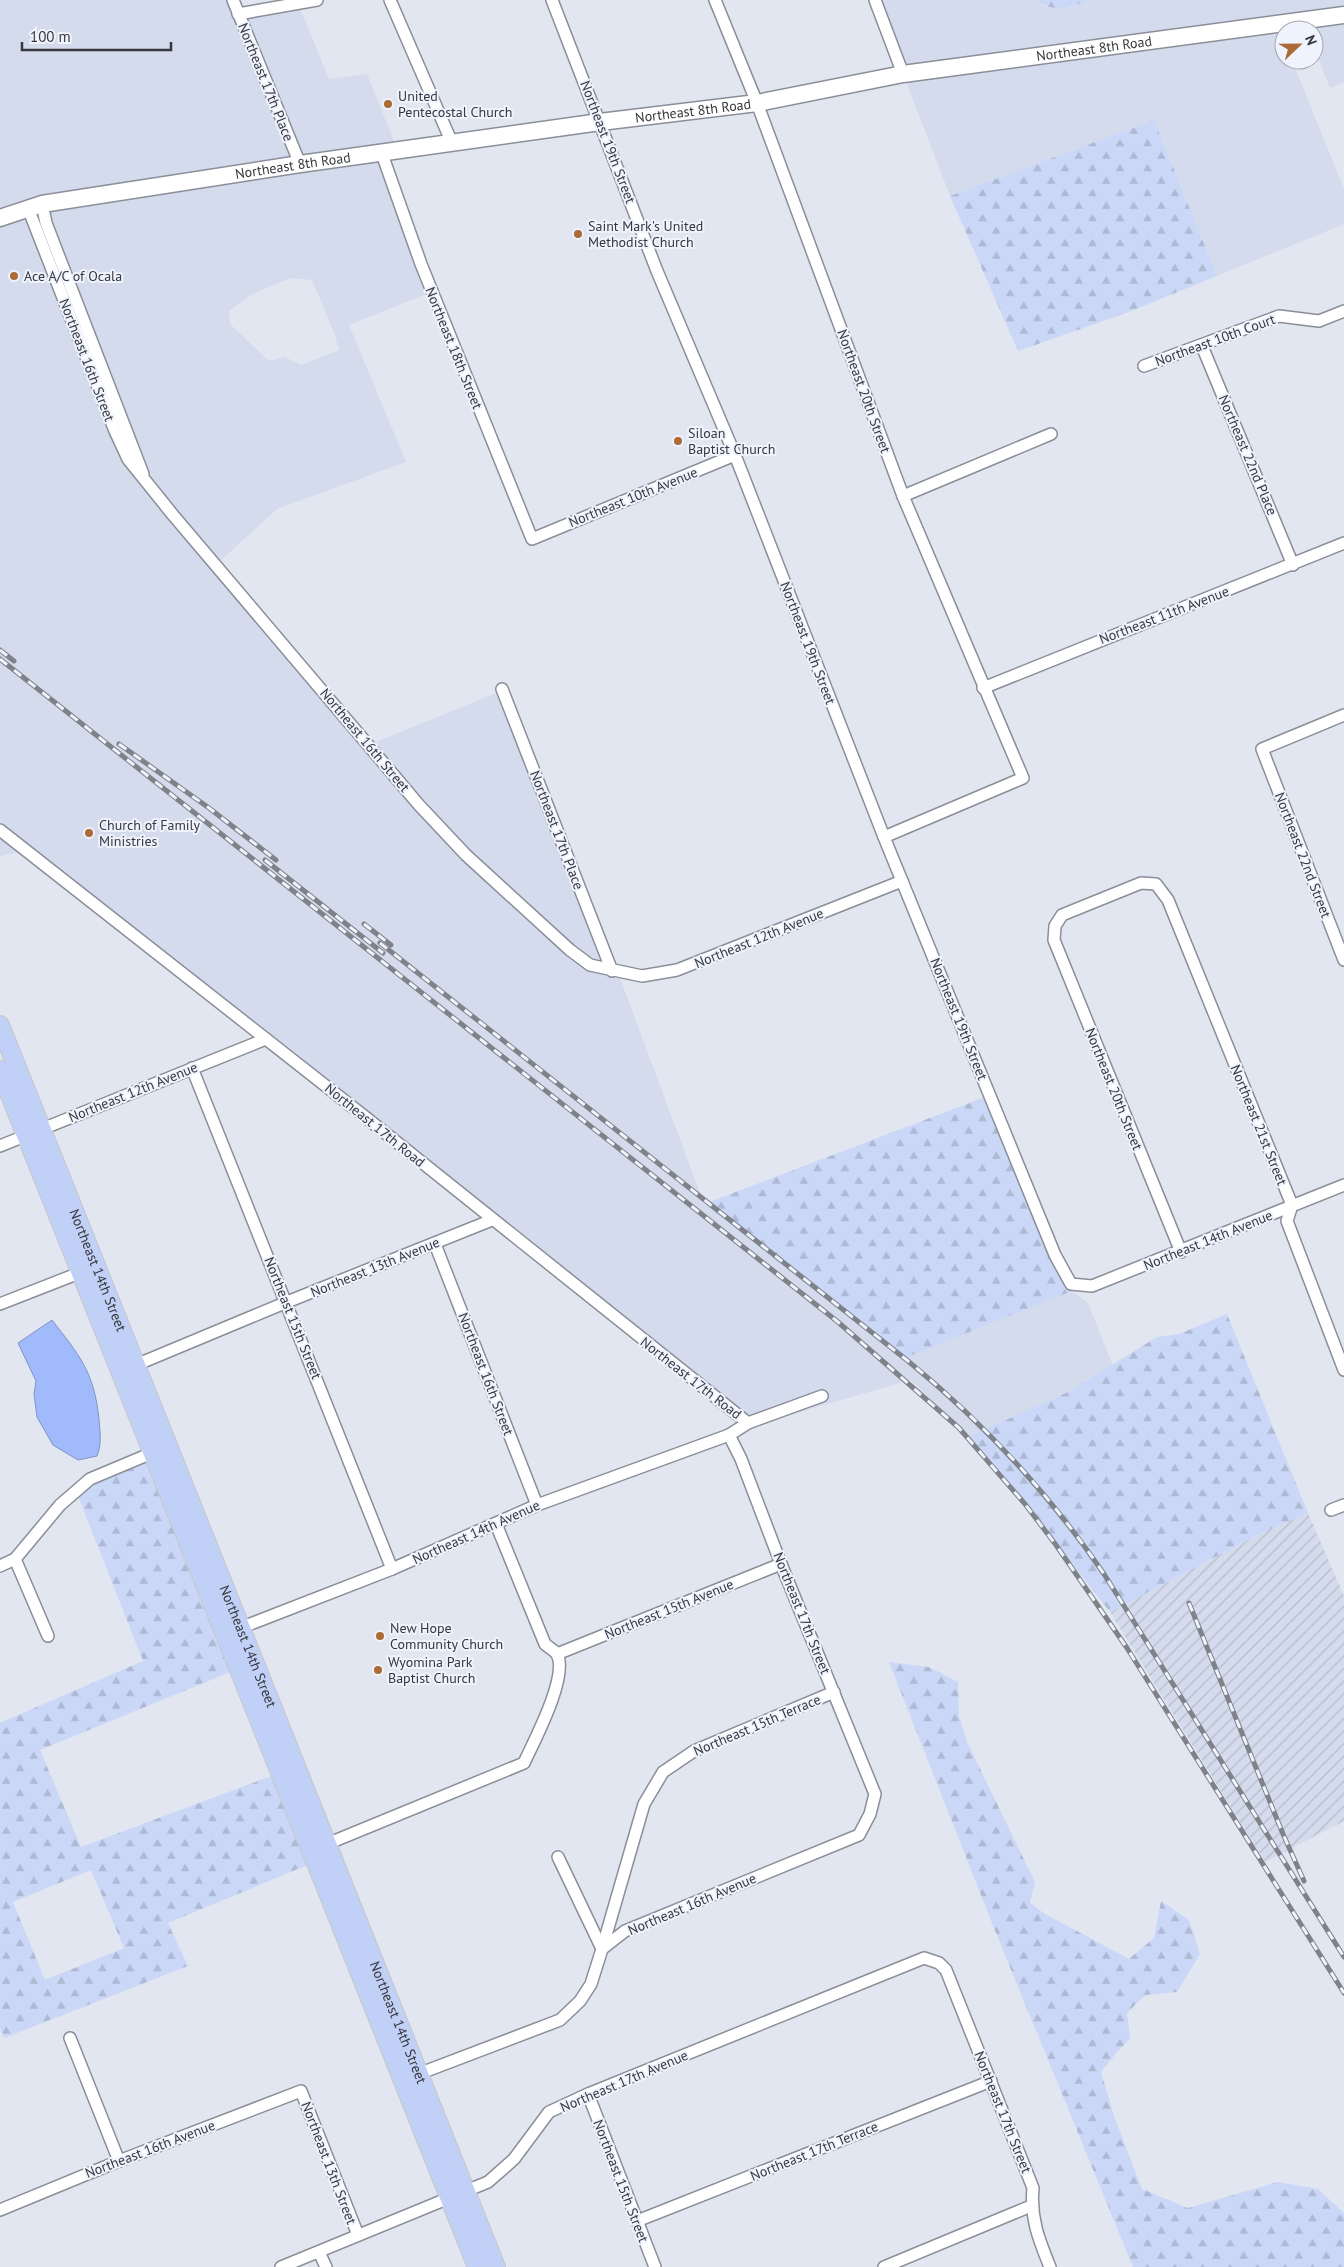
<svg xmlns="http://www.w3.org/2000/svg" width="1344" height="2267" viewBox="0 0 1344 2267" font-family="'PT Sans',sans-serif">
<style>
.built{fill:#d3dbec;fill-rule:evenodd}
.industrial{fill:url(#industrial-furrows)}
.forest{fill:url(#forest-firs);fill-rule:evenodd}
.water{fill:#a0bafc;stroke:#8093c2}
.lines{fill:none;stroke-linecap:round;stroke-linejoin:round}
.minor-casing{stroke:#8a8e98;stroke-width:14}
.secondary-casing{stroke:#8a8e98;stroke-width:19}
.primary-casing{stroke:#c7c7c8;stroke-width:20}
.minor{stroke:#fff;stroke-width:11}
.secondary{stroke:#fff;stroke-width:16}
.primary{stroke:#c1d0f6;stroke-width:18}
.rail-casing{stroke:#7f8289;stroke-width:5}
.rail{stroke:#eff3fe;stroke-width:3;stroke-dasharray:9;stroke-linecap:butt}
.poi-dot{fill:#ac6b36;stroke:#eff3fe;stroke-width:2}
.labels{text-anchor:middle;stroke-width:4;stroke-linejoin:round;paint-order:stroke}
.street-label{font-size:14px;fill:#36383c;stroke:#eff3fe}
.poi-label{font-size:14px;fill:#36383c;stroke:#eff3fe;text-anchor:start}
</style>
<defs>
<pattern id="industrial-furrows" width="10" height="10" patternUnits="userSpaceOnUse" patternTransform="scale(1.25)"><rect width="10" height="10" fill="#d3dbec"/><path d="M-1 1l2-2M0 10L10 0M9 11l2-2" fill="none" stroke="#b6bdcb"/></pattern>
<pattern id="forest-firs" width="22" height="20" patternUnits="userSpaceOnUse" patternTransform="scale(1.25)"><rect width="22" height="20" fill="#cad7f6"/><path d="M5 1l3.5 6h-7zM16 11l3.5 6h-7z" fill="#aeb9d4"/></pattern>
</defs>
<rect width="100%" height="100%" fill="#e2e6f1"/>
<g class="built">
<path d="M0,0H226L292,160L0,212Z"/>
<path d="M881,0H1035L1045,7H1071L1089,0H1344V10L907,68Z"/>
<path d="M300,8L329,79L367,74L396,146L303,159L246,18Z"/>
<path d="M1344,20V82L1330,88L1314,48V30H1284V34L1282,35L1284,40V60H1292L1344,189V224L1217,276L1154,120L950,196L905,79Z"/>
<path d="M377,160L426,294L349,325L406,462L277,509L220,561L178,512L150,474L52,221L49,208ZM291,278L312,280L335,335L339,350L301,365L285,357L269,361L230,324L229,311L252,294Z"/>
<path d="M25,215L109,433L123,462L133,475L354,738L462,859L566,954L588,970L608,976L609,978H620L704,1204L902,1358L1072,1291L1088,1303L1113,1366L1070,1391L968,1437L911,1380L775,1419L829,1399L826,1389L748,1417L271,1036L270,1032L268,1033L0,822V223Z"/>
<path d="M496,693L602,963L594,960L574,946L471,852L374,743Z"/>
<path d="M0,837L19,852L0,856Z"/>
</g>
<path class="industrial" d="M1308,1513L1344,1596V1821L1265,1862L1110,1612L1259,1534Z"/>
<g class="forest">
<path d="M1035,0H1089C1069,8 1053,13 1035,0Z"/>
<path d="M1154,120L1217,276L1126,313L1018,351L950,196Z"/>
<path d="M985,1097L1050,1258L1065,1285L1064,1288L1068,1291L1072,1289V1291L902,1359L704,1204Z"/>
<path d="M1227,1314L1308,1513L1259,1534L1110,1612L992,1461L968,1437L1070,1391L1157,1337L1179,1334Z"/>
<path d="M149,1460L233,1671L40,1750L81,1847L274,1775L310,1864L168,1923L188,1966L4,2038L0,2027V1723L143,1661L78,1496L100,1481ZM91,1870L124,1948L45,1980L13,1902Z"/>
<path d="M889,1662L929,1667L958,1682L959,1716L967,1742L1035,1882L1030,1903L1045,1914L1129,1959L1154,1938L1161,1901L1189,1920L1200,1954L1177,1992L1145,1995L1127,2013L1130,2039L1117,2052L1101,2072L1114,2116L1142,2189L1188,2208L1278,2182L1318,2189L1344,2213V2267H1133L994,1928Z"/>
</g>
<path class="water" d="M52,1320C80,1356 94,1372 99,1419C100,1433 102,1443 97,1456L78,1460L53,1445L37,1417L34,1394L36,1381L18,1343Z"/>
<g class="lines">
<g class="minor-casing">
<g id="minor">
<path d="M233,0L300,164"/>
<path d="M390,0L452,143"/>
<path d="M552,0L657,271L735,455L884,837L1055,1255L1071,1284L1092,1286L1344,1185"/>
<path d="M715,0L757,103L903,496L1023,778L884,837"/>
<path d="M875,0L903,74"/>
<path d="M238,14L317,0"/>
<path d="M382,154L421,264L532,539L735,455"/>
<path d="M42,204L46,223L143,474"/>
<path d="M28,208L115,431L128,459L173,515L419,805L466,855L570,950L590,965L642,976L677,970L902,881"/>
<path d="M1202,346L1293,565"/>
<path d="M1144,366L1279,316L1319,321L1344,311"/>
<path d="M903,496L1051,434"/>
<path d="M983,688L1344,543"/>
<path d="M502,689L612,971"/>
<path d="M1344,715L1262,749L1344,960"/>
<path d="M0,830L364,1116L748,1423"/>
<path d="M192,1068L392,1569"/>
<path d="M0,1146L266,1039"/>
<path d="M435,1244L537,1505"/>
<path d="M1181,1252L1054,940L1055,926L1062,915L1141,883L1156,884L1168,900L1292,1205L1287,1221L1344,1370"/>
<path d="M0,1304L87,1270"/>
<path d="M131,1367L287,1302L492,1220"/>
<path d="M1331,1510L1344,1505"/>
<path d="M15,1559L48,1636"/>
<path d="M0,1566L15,1559L60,1505L90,1479L159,1450"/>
<path d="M235,1630L392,1569L537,1505L729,1435"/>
<path d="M557,1654L781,1564"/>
<path d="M322,1846L524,1763C534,1741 569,1676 557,1654C554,1650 548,1647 545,1644L496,1524"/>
<path d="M558,1857L602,1949"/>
<path d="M602,1949L644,1804L663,1772L694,1751L834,1692"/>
<path d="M70,2038L119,2161"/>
<path d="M413,2076L560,2020L580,2001L591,1984L602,1949L625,1931L859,1835L870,1814L875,1794L781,1564L741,1459L729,1435L748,1423L822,1396"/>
<path d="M588,2094L655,2267"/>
<path d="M0,2210L119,2161L301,2091L358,2235"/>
<path d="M637,2221L991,2081"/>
<path d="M319,2252L326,2267"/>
<path d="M281,2267L488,2182L514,2159L549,2112L588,2094L924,1958L939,1963L946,1970L1033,2188C1030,2218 1039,2240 1050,2267"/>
<path d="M884,2267L1031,2206"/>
</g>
</g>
<g class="secondary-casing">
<g id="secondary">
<path id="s1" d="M0,218L42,204L300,164L600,122L757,103L903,74L1344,15"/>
</g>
</g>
<g class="primary-casing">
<g id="primary">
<path id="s2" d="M0,1025L496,2267"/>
<path d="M0,1070L477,2267"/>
</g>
</g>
<use href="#minor" class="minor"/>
<use href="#secondary" class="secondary"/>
<use href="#primary" class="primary"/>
<g class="rail-casing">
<g id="rail">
<path d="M0,650L14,661"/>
<path d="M0,659L838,1322L959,1428L1025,1504L1056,1545L1127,1648L1344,1993"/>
<path d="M119,744L209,808L276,860"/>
<path d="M265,860L383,953"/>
<path d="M364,924L391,945"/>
<path d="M380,943L908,1361C985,1424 1048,1492 1104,1574L1344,1957"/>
<path d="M1189,1603L1283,1834L1304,1881"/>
</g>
</g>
<use href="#rail" class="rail"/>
</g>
<g class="poi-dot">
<circle cx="388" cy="104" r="5"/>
<circle cx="578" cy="234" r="5"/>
<circle cx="14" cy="276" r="5"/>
<circle cx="678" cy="441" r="5"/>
<circle cx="89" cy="833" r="5"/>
<circle cx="380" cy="1636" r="5"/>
<circle cx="378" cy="1670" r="5"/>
</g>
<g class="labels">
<g class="street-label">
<text dy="5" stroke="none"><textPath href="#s1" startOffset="1108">Northeast 8th Road</textPath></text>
<text transform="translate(266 82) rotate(68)" y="5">Northeast 17th Place</text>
<text dy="5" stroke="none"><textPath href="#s1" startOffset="702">Northeast 8th Road</textPath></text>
<text transform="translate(608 142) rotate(69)" y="5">Northeast 19th Street</text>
<text dy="5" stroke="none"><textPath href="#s1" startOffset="298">Northeast 8th Road</textPath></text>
<text transform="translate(1215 340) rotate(-20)" y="5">Northeast 10th Court</text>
<text transform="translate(454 348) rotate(68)" y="5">Northeast 18th Street</text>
<text transform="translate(87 360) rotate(69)" y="5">Northeast 16th Street</text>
<text transform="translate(864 391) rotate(70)" y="5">Northeast 20th Street</text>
<text transform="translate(1248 455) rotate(67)" y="5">Northeast 22nd Place</text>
<text transform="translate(633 497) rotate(-22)" y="5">Northeast 10th Avenue</text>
<text transform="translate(1164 615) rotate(-21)" y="5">Northeast 11th Avenue</text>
<text transform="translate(808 643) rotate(69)" y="5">Northeast 19th Street</text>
<text transform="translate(365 740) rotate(50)" y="5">Northeast 16th Street</text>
<text transform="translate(557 830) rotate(69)" y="5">Northeast 17th Place</text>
<text transform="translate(1303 855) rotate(69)" y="5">Northeast 22nd Street</text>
<text transform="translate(759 938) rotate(-22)" y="5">Northeast 12th Avenue</text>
<text transform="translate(959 1019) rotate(68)" y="5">Northeast 19th Street</text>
<text transform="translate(1114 1089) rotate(68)" y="5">Northeast 20th Street</text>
<text transform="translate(133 1092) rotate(-22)" y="5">Northeast 12th Avenue</text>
<text transform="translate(375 1125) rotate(39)" y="5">Northeast 17th Road</text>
<text transform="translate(1259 1125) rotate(68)" y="5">Northeast 21st Street</text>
<text transform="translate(1208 1240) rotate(-22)" y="5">Northeast 14th Avenue</text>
<text transform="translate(375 1267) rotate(-22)" y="5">Northeast 13th Avenue</text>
<text dy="5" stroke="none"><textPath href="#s2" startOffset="264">Northeast 14th Street</textPath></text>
<text transform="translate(293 1318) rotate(68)" y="5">Northeast 15th Street</text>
<text transform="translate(486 1374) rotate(69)" y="5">Northeast 16th Street</text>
<text transform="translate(691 1378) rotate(38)" y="5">Northeast 17th Road</text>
<text transform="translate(476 1532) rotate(-24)" y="5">Northeast 14th Avenue</text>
<text transform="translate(669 1609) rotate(-22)" y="5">Northeast 15th Avenue</text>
<text transform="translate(802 1613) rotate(68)" y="5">Northeast 17th Street</text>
<text dy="5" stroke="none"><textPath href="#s2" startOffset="669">Northeast 14th Street</textPath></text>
<text transform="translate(757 1725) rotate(-23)" y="5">Northeast 15th Terrace</text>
<text transform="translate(692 1904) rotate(-23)" y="5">Northeast 16th Avenue</text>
<text dy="5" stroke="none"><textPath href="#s2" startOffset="1074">Northeast 14th Street</textPath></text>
<text transform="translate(624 2081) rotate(-23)" y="5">Northeast 17th Avenue</text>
<text transform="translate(1003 2112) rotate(68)" y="5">Northeast 17th Street</text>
<text transform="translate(150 2149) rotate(-21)" y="5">Northeast 16th Avenue</text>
<text transform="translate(814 2151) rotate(-22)" y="5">Northeast 17th Terrace</text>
<text transform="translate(329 2163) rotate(69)" y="5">Northeast 13th Street</text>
<text transform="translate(621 2181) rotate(69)" y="5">Northeast 15th Street</text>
</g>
<g class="poi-label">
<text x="398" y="101">United<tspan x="398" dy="16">Pentecostal Church</tspan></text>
<text x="588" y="231">Saint Mark's United<tspan x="588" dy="16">Methodist Church</tspan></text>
<text x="24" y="281">Ace A/C of Ocala</text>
<text x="688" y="438">Siloan<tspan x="688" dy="16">Baptist Church</tspan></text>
<text x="99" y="830">Church of Family<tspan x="99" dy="16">Ministries</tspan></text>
<text x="390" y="1633">New Hope<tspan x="390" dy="16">Community Church</tspan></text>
<text x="388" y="1667">Wyomina Park<tspan x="388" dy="16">Baptist Church</tspan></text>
</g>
</g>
<g transform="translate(1299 45) rotate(68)"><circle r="24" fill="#eff3fe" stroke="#a5a8b0"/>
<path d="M0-4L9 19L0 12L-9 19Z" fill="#ac6b36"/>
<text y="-8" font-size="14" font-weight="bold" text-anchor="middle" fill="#36383c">N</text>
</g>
<path d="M22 42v8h149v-8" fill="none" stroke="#36383c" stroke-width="2.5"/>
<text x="30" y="42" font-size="15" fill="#36383c" stroke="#eff3fe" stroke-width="4" paint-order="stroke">100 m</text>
</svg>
